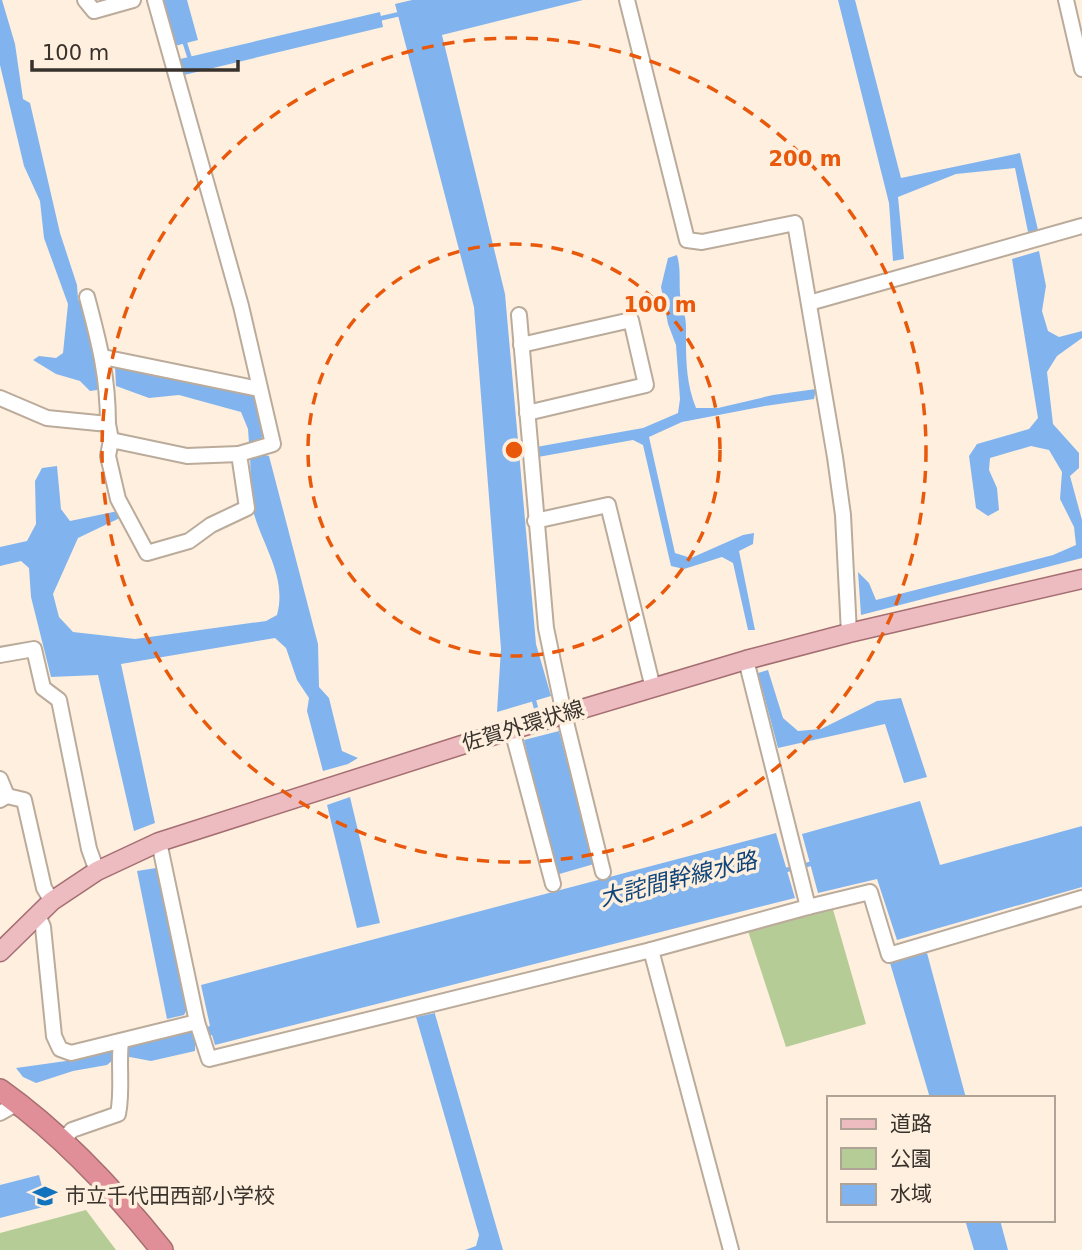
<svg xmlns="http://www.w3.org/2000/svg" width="1082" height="1250" viewBox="0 0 1082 1250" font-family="'DejaVu Sans','Noto Sans JP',sans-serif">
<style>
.green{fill:#b6cc97}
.water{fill:#81b4ee}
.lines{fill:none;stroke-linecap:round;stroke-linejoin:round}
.stream{stroke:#81b4ee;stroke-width:4.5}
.minor-casing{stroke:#baab9b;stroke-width:18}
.major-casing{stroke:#a56e72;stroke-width:21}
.highway-casing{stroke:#a56e72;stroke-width:24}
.minor{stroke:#fff;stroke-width:14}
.major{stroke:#ecbcc1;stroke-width:18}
.highway{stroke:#e08f98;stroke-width:21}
.ring{fill:none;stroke:#e8590c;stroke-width:3.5;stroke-dasharray:12 9}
.labels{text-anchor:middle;stroke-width:7;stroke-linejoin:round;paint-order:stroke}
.street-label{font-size:21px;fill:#38322c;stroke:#ffefde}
.poi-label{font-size:21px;fill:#38322c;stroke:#ffefde;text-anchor:start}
.water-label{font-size:23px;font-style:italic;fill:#0f4579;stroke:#ffefde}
.centre{fill:#e8590c;stroke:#ffefde;stroke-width:3.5}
.ring-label{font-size:21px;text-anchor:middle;font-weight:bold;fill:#e8590c;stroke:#ffefde;stroke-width:7;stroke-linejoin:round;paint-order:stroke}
</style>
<rect width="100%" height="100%" fill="#ffefde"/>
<g class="green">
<path d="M832,906L866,1024L786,1047L747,928Z"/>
<path d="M86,1210L116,1250H0V1233Z"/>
</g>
<g class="water">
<path d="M0,0H2L15,44L23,99L30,103L60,233L77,285L78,299L84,310L100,373L97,390L90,391L80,381L56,374L33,360L39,356L56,358L63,353L68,304L44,238L40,201L24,166L0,65Z"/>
<path d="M162,0H187L198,40L175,46Z"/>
<path d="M412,0H583L442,35L505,294L536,644L551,696L497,712L501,649L474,307L395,4Z"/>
<path d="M838,0H855L901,178L1020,153L1038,230L1028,232L1015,168L956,174L898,197L904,259L893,261L889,203Z"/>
<path d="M380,12L383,27L184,75L180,59Z"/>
<path d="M1039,251L1046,286L1042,311L1048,331L1059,337L1082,331V338L1057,356L1047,372L1053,424L1079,453V468L1070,476L1082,520V558L861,615L858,572L869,583L876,600L1053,555L1076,545L1074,527L1060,499L1062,472L1049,450L1031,446L990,458L989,470L997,488L999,510L988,516L976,508L969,456L977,444L1029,429L1038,418L1012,259Z"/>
<path d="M677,255C681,269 679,280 680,294C681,304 686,315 686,326C686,355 685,380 696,408H718L773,395L816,389L814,399L765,406L682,422L649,437L675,553L691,558L743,535L754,533L753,544L739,551L755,630H748L733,563L722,557L684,569L671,566L643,445L633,440L538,457L536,447L643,428L678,413L680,399L676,345L668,324L661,287L668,258Z"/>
<path d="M115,366L254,396L264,433L259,443H249L248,429L241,412L179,395L149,398L116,386Z"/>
<path d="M261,454L269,456L318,644L319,687L329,698L342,751L358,758L348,764L323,771L307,711L309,698L297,680L286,648L275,638L121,664L155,823L134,831L98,675L51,677L31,597L29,568L21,561L0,566V547L27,541L36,524L35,481L42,468L57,466L61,509L70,521L118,511L122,517L78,538L53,594L59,617L73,632L135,639L266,621L277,615C287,578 264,548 254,514C250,497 251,476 250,458Z"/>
<path d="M768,670L783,718L798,731L821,729L877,701L901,698L927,777L904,783L885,724L778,748L758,673Z"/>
<path d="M559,731L594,864L556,875L524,740Z"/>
<path d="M350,797L380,923L357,928L327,805Z"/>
<path d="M920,801L940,865L1082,826V887L897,940L877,879L818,893L802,834Z"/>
<path d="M776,833L795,898L215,1045L212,1035L195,1040V1051L151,1061L119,1055L107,1065L73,1071L36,1083L23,1077L16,1068L66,1061L129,1044L147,1043L210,1026L201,985Z"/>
<path d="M156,868L187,1009L184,1015L167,1019L137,871Z"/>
<path d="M927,953L966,1098H930L890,963Z"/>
<path d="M435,1013V1014L503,1250H465L476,1246L479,1235L416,1017Z"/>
<path d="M39,1175L47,1206L0,1218V1185Z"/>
<path d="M965,1220H1000L1008,1250H974Z"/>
</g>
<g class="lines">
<g class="stream">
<path d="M378,19L404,13"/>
<path d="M183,37L191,62"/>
<path d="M533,697L539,719"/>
<path d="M782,871L814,863"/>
</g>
<g class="minor-casing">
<g id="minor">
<path d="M85,0L94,11L133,0"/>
<path d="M627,0L687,240L702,242L795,223L835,457L843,515L849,633"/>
<path d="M1066,0L1082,69"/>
<path d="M87,297C99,342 108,376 108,424"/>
<path d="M809,303L1082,226"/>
<path d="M519,315L546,628L564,714L603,872"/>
<path d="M521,345L631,320L646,385L527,413"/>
<path d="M103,357L259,389"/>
<path d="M0,398L47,418L108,424L111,440L108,456L118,499L147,553L189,541L211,525L247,508L239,454L273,444L241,306L155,0"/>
<path d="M111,440L187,456L239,454"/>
<path d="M535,521L608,505L653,688"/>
<path d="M0,655L34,649L43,688L59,700L89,849L97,871"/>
<path d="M746,660L808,907L870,892L889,955L1082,898"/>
<path d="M512,730L553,884"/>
<path d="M0,779L7,796"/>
<path d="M0,800L7,796L24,800L44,888L52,901"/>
<path d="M159,842L197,1022L209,1059L651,950L808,907"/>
<path d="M38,915L43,927L54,1036L60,1049L71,1053L197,1022"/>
<path d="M651,950L731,1250"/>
<path d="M0,1113L18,1103"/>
<path d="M62,1141L72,1130L118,1114C123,1090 118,1066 121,1041"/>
</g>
</g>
<g class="major-casing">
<path id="major" d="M0,952L52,901L97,871L159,842L468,743L746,660L849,633L1082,579"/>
</g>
<g class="highway-casing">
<path id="highway" d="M0,1090C62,1134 115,1191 162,1250"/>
</g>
<use href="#minor" class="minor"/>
<use href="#major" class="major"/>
<use href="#highway" class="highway"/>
</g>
<g class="ring">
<circle cx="514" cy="450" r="206"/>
<circle cx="514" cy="450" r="412"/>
</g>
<defs>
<g id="school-bare" transform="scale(1.89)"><path d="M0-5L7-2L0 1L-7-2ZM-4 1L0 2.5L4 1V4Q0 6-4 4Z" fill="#1172be" stroke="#ffefde" stroke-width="2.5" paint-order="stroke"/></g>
</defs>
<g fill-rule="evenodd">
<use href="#school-bare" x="45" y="1196"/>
</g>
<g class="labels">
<g class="street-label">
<text transform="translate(523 726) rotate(-17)" y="7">佐賀外環状線</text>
</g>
<g class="poi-label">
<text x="65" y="1203">市立千代田西部小学校</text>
</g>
<g class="water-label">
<text transform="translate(678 879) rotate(-14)" y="8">大詫間幹線水路</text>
</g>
</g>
<circle cx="514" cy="450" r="10" class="centre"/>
<g class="ring-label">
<text x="805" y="166">200 m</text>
<text x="660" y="312">100 m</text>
</g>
<rect x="827" y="1096" width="228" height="126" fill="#ffefde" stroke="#afa397" stroke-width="2"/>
<rect x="841" y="1119" width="35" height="10" fill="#ecbcc1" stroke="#afa397" stroke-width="2"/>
<text x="890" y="1131" font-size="21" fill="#38322c">道路</text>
<rect x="841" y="1148" width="35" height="21" fill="#b6cc97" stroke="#afa397" stroke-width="2"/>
<text x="890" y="1166" font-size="21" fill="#38322c">公園</text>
<rect x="841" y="1184" width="35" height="21" fill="#81b4ee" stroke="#afa397" stroke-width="2"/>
<text x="890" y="1201" font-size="21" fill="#38322c">水域</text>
<path d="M32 60v10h206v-10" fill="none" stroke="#38322c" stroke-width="3.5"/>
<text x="42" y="60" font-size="21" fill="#38322c" stroke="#ffefde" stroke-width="5" paint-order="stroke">100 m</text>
</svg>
